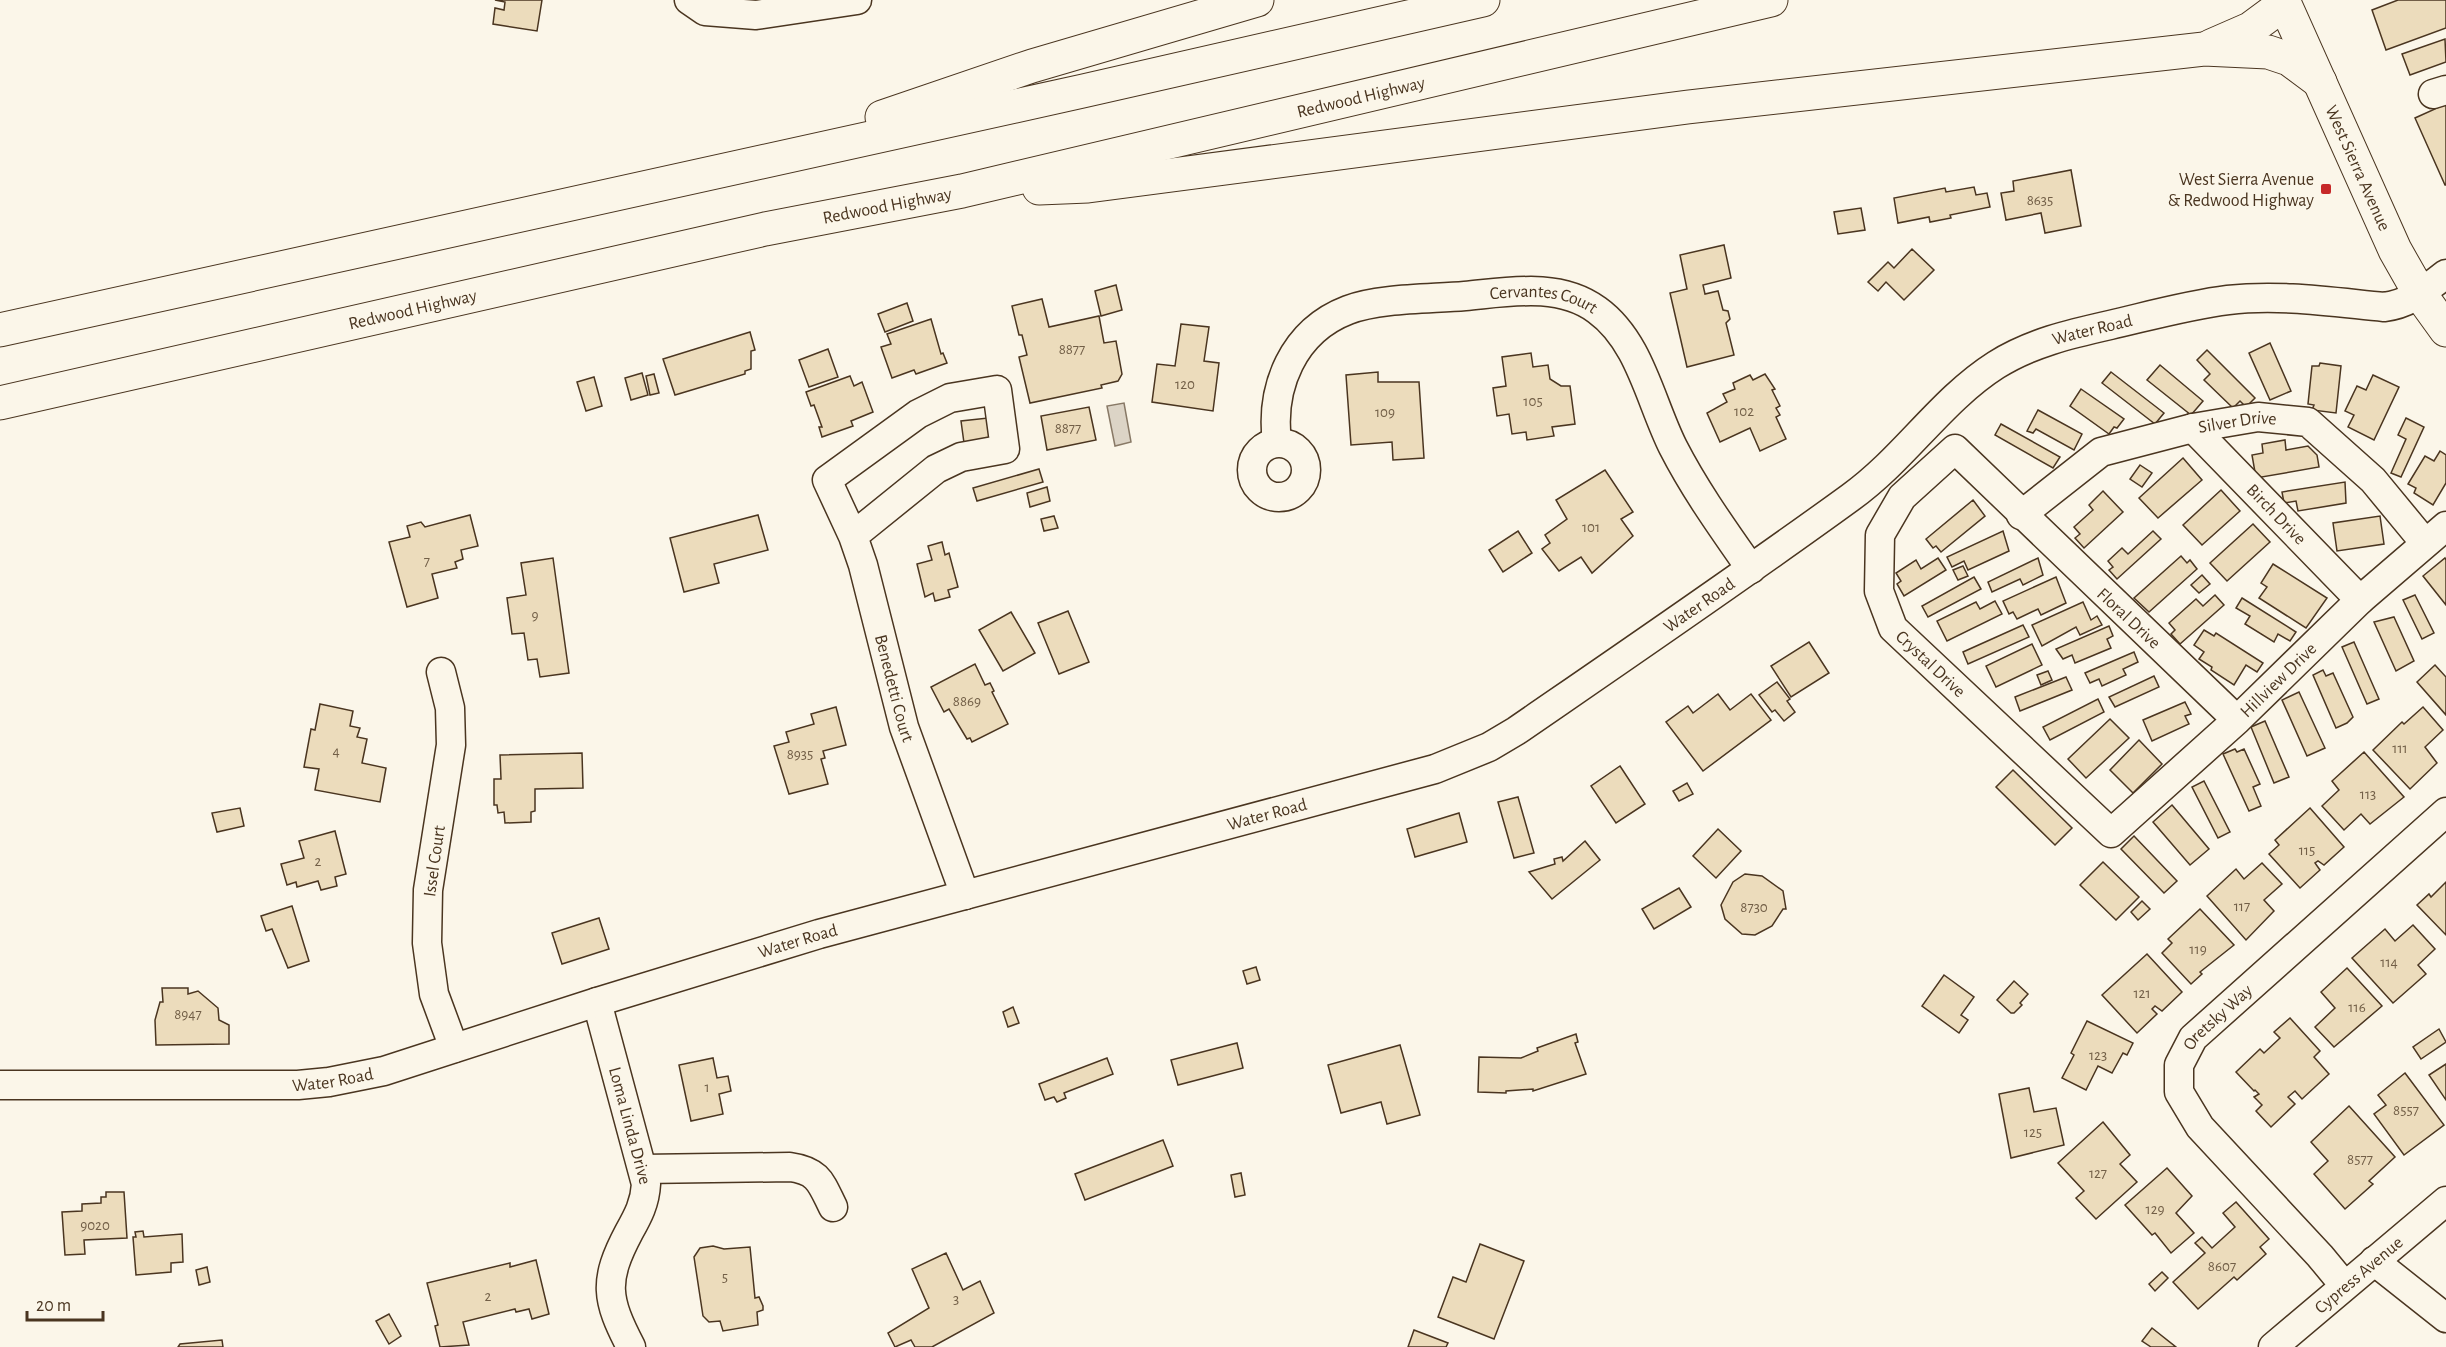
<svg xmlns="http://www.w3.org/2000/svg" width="2446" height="1347" viewBox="0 0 2446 1347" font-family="'Alegreya Sans',sans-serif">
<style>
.water{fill:#dcd4c6;stroke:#887966;stroke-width:1.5}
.building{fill:#ecdcbc;stroke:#4a3520;stroke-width:1.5}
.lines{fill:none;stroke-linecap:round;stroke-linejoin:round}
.minor-casing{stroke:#4a3520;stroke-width:31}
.major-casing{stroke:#4a3520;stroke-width:35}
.highway-casing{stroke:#4a3520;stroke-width:35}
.minor{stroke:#fbf6e9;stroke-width:28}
.major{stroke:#fbf6e9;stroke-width:33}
.highway{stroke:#fbf6e9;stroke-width:33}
.poi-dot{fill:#c62828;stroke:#fbf6e9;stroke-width:2}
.labels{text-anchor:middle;stroke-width:4.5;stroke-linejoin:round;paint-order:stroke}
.number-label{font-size:15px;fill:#725f47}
.street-label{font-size:18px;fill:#4a3520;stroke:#fbf6e9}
.poi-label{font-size:18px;fill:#4a3520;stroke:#fbf6e9;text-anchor:end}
</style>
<rect width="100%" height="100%" fill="#fbf6e9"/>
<path class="water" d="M1124,403L1131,442L1115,446L1107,406Z"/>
<g class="building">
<path d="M542,0L537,31L493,24L495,8L504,10L505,2L495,0Z"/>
<path d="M2398,0H2446V28L2386,50L2372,10Z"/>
<path d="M2445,39L2446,62L2410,75L2402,54Z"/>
<path d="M2446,104V185H2445L2415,118Z"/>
<path d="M2071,170L2081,226L2045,233L2041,213L2006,220L2001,193L2014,191L2013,181Z"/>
<path d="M1974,187L1976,195L1987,193L1990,207L1950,215L1951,218L1930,222L1929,217L1898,223L1894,198L1945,188L1946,192Z"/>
<path d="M1861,208L1865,230L1838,234L1834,212Z"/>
<path d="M1724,245L1731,278L1703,285L1705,294L1718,291L1723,310L1728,311L1730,319L1726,323L1734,355L1687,367L1670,293L1687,289L1680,255Z"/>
<path d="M1912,249L1934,270L1904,300L1886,282L1878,291L1868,282L1888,262L1894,268Z"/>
<path d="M1116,285L1122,310L1101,316L1095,291Z"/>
<path d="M1042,299L1049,327L1099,316L1104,343L1116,341L1122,374L1118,381L1101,385L1102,388L1030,403L1019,357L1027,355L1022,335H1019L1012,306Z"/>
<path d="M907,303L913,321L885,332L878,314Z"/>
<path d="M931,319L941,354L943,353L947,363L916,374L914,370L892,378L881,347L891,344L887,334Z"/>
<path d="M1181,324L1209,327L1204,361L1219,363L1213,411L1152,402L1157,364L1175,366Z"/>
<path d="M750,332L755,350L751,351V369L745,371V374L675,395L663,359Z"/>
<path d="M2270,343L2291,391L2270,400L2249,353Z"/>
<path d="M828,349L838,377L809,387L799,360Z"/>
<path d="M2207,350L2255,398L2246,407L2240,401L2233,408L2204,380L2210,374L2197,360Z"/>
<path d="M1531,353L1533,367L1548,365L1550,379L1561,386H1570L1575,424L1552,427L1554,436L1527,440L1526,432L1512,434L1509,414L1497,416L1493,388L1506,386L1502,357Z"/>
<path d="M2320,363L2341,366L2336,413L2312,410L2314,405L2308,404L2312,366H2319Z"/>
<path d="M2160,365L2203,401L2191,415L2147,380Z"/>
<path d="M1378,372V382H1419L1424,458L1393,460L1392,442L1351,445L1346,375Z"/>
<path d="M2111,372L2164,413L2155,424L2102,383Z"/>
<path d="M642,373L648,395L631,400L625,378Z"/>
<path d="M654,374L659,393L650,395L646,376Z"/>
<path d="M1765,374L1775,389L1772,390L1780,406L1776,408L1780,415L1776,417L1786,439L1760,451L1750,428L1720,442L1707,413L1727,402L1723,394L1735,389L1733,383L1750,375L1753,380Z"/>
<path d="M2373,375L2399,387L2374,440L2348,427L2354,415L2345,411L2357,386L2366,390Z"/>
<path d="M850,376L854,386L862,382L873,412L851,421L853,426L822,437L819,427H822L814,405L811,406L806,392Z"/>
<path d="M594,377L602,406L586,411L577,382Z"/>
<path d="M2081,389L2124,419L2117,428L2114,427L2109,434L2070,406Z"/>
<path d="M1089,407L1096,440L1047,450L1041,416Z"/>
<path d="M2038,410L2082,434L2074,450L2036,429L2033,433L2027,431Z"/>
<path d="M988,418L991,440L964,443L961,421Z"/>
<path d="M2406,418L2424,427L2401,477L2391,473L2406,439L2398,435Z"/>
<path d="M2001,424L2060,457L2053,468L1995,435Z"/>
<path d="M2285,440L2286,450L2308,446L2317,455L2319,467L2256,478L2252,455L2263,453L2262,444Z"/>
<path d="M2440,451L2446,455V483L2433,505L2414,493L2416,488L2408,484L2425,456L2434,461Z"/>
<path d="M2183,458L2202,480L2158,518L2139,498Z"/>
<path d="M2140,465L2152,473L2142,487L2130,479Z"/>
<path d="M1039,469L1043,482L977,501L973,488Z"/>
<path d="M1605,470L1633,512L1621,519L1633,536L1592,573L1581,557L1559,571L1542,549L1550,543L1545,535L1567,519L1556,500Z"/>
<path d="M2345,482L2346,503L2298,511L2296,501L2284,503L2282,492Z"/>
<path d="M1047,487L1050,501L1030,507L1027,493Z"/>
<path d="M2221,490L2240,511L2202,545L2183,525Z"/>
<path d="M2103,491L2123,512L2084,548L2075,538L2080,534L2074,527L2093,510L2089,505Z"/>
<path d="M1973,500L1985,516L1941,552L1936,546L1933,548L1926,539Z"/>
<path d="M470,515L478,546L461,550L463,559L455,562L457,568L432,574L438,598L407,607L389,542L410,537L407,526L421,522L425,527Z"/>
<path d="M758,515L768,550L714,564L719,583L684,592L670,538Z"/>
<path d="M1054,516L1058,528L1044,531L1041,519Z"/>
<path d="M2380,516L2384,544L2337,551L2333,523Z"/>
<path d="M2253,524L2270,542L2227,581L2210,563Z"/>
<path d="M1518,531L1532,553L1503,572L1489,550Z"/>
<path d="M2003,531L2009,551L1968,570L1964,561L1952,567L1947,557Z"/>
<path d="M2153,531L2161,539L2117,579L2109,570L2113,567L2108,561L2122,548L2128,554Z"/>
<path d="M942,542L945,555L949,553L958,587L948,590L950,597L935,601L933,593L925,597L917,564L932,560L928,546Z"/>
<path d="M2181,556L2187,563L2190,560L2197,569L2149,612L2134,598Z"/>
<path d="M553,558L569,673L540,677L537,659L528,660L524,633L512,634L507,598L526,595L521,563Z"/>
<path d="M1938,558L1946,570L1904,596L1897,584L1901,581L1896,573L1916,560L1921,569Z"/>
<path d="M2038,558L2043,575L2023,585L2020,579L1992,592L1988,582Z"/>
<path d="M2445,558L2446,560V605L2423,576Z"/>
<path d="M2273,564L2327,598L2306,628L2259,598L2267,587L2261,583Z"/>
<path d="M1963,566L1968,576L1958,580L1953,570Z"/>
<path d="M2202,575L2210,584L2199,593L2191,585Z"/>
<path d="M1974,577L1981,589L1928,617L1922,606Z"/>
<path d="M2056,577L2066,603L2041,615L2038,609L2017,619L2013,612L2009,614L2003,601Z"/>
<path d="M2215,595L2224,605L2180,644L2171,634L2175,630L2169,623L2196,599L2203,606Z"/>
<path d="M2415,595L2434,633L2422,639L2403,600Z"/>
<path d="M2242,598L2296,632L2290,641L2278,634L2274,642L2245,624L2250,616L2236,608Z"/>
<path d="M1995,601L2002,614L1947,641L1937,621L1976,602L1980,609Z"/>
<path d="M2083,602L2091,620L2097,616L2102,625L2080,635L2076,627L2042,646L2032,625Z"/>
<path d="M1068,611L1089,662L1059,674L1038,623Z"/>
<path d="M1011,612L1035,653L1003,671L979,630Z"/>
<path d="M2394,617L2414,661L2396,671L2374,622Z"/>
<path d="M2023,625L2029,637L1968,664L1963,652Z"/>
<path d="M2109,626L2113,636L2107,639L2111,648L2075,663L2072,655L2063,659L2056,649Z"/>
<path d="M2204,630L2214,636L2216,633L2263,663L2257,672L2246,665L2234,685L2211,670L2212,667L2199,659L2204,652L2194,645Z"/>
<path d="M1809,642L1829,673L1791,697L1771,666Z"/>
<path d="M2354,642L2379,699L2367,704L2342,647Z"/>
<path d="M2032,644L2042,665L1996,687L1986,666Z"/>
<path d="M2134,652L2138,662L2123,669L2126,675L2102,686L2099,679L2090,683L2085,673Z"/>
<path d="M975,664L985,685L990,683L994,691L992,692L1008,724L972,742L970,738L967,739L949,709L944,712L931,687Z"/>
<path d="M2435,665L2446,677V715L2417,682Z"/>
<path d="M2323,670L2326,676L2333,673L2353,717L2347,723L2336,728L2313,675Z"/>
<path d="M2048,671L2052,680L2041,685L2037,675Z"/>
<path d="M2154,676L2159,687L2115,707L2109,697Z"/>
<path d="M2066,677L2072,690L2020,711L2015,697Z"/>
<path d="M1777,682L1790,699L1787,701L1795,712L1784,721L1775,710L1772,712L1759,695Z"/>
<path d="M2299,692L2325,748L2307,756L2282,700Z"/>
<path d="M1718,694L1730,710L1751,694L1771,720L1703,771L1666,722L1688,706L1693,713Z"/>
<path d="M2098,699L2104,712L2050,740L2043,727Z"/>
<path d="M2185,702L2191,714L2185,716L2189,724L2152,741L2143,720Z"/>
<path d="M320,704L353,711L350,726L360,728L357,737L367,739L362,763L386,768L380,802L315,790L319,769L304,767L311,729L315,730Z"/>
<path d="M836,707L846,745L823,751L825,758L821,759L828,784L789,794L774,746L789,742L786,732L814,724L811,714Z"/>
<path d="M2423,707L2443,730L2425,747L2437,763L2410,789L2373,750L2402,722L2404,724Z"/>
<path d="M2110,719L2129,738L2086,778L2068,759Z"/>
<path d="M2265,721L2289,777L2274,783L2251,727Z"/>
<path d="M2139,740L2162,764L2133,793L2110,770Z"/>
<path d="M2235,749L2237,752L2244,749L2260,784L2253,787L2261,806L2249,811L2223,754Z"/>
<path d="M2364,752L2404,797L2370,824L2361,814L2344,830L2322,806L2339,790L2332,781Z"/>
<path d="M582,753L583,788L535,789V811L531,812V822L505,823L504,812L498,813L497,805H494V779H501L500,755Z"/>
<path d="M1620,766L1645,804L1616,823L1591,786Z"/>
<path d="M2013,770L2072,828L2055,845L1996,787Z"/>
<path d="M2204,781L2230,832L2218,838L2192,787Z"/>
<path d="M1687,783L1693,794L1679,801L1673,791Z"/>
<path d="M1518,797L1534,853L1514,858L1498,802Z"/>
<path d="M2172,805L2209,849L2190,865L2153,822Z"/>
<path d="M240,808L244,826L217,832L212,813Z"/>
<path d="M2310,808L2344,847L2324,865L2318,861L2315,863L2320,870L2300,888L2269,854L2279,845L2275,840Z"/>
<path d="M1459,813L1467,842L1415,857L1407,829Z"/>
<path d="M1718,829L1741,851L1716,878L1693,856Z"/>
<path d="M335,831L346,874L335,877L337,886L321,890L318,881L297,887L296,882L287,885L281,864L304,858L299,841Z"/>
<path d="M2134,836L2177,881L2164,893L2121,849Z"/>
<path d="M1585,841L1600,860L1552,899L1529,872L1555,864L1554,859L1562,857L1563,861Z"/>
<path d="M2103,862L2139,897L2116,920L2080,885Z"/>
<path d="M2262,863L2282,884L2264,900L2274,911L2246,940L2207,896L2236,869L2244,879Z"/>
<path d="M1745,874L1762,876L1783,891L1786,909H1783L1772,926L1755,935L1742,934L1725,919L1721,905L1733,882Z"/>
<path d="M2446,882V935L2417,905L2429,894L2431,897Z"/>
<path d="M1679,888L1691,907L1654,929L1642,909Z"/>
<path d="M2142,901L2150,909L2138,920L2131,912Z"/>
<path d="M292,906L309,961L288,968L272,929L266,931L261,916Z"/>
<path d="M2200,909L2234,945L2200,972L2202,974L2191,984L2162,953L2172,943L2168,939Z"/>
<path d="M599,918L609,949L562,964L552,933Z"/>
<path d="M2413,925L2435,949L2418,965L2426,974L2393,1003L2352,958L2385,929L2395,941Z"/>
<path d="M2147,954L2182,992L2162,1011L2155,1006L2152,1009L2157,1014L2137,1033L2102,995Z"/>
<path d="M1256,967L1260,980L1247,984L1243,971Z"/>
<path d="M2347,968L2382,1006L2334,1047L2315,1027L2335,1008L2321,992Z"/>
<path d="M1944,975L1974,997L1961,1015L1968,1020L1959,1033L1922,1006Z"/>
<path d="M2014,981L2028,994L2020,1003L2022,1005L2014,1013H2011L1997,1000Z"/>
<path d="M162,988H188V994L198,991L218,1008L219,1020L229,1025V1044L156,1045L155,1020L160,1002H163Z"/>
<path d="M1013,1007L1019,1023L1008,1027L1003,1012Z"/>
<path d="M2290,1018L2320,1051L2314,1057L2329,1074L2302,1099L2295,1091L2288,1097L2295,1104L2271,1127L2256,1111L2262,1105L2254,1097L2259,1094L2255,1090L2254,1091L2236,1072L2260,1049L2264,1053L2280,1038L2274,1032Z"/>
<path d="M2087,1021L2133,1043L2127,1055L2123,1053L2112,1073L2098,1066L2086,1090L2062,1078L2074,1055L2071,1053Z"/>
<path d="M2439,1029L2446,1042L2421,1059L2413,1047Z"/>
<path d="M1576,1034L1578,1042L1575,1043L1586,1074L1533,1091V1089L1506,1091V1093L1478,1092L1479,1057L1521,1058L1538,1051L1537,1048Z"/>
<path d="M1237,1043L1243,1068L1178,1085L1171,1060Z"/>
<path d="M1400,1045L1420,1115L1387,1124L1381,1102L1341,1113L1328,1065Z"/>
<path d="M713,1058L717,1078L728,1076L731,1091L719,1094L723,1114L691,1121L679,1065Z"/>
<path d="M1107,1058L1113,1074L1064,1093L1066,1098L1057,1102L1054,1097L1045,1100L1039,1084Z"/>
<path d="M2446,1064V1100L2429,1075Z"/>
<path d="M2405,1073L2444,1125L2404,1155L2374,1114L2386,1105L2378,1095Z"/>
<path d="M2029,1088L2034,1112L2056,1108L2064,1145L2011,1158L1999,1094Z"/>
<path d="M2349,1106L2395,1157L2369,1181L2373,1184L2345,1209L2314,1174L2328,1161L2311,1142Z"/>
<path d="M2103,1122L2130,1155L2120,1164L2137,1182L2096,1219L2076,1198L2084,1191L2058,1163Z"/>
<path d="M1163,1140L1173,1166L1085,1200L1075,1174Z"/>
<path d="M2167,1168L2192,1196L2176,1213L2194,1233L2171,1253L2155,1233L2152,1235L2125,1205Z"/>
<path d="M1241,1173L1245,1195L1235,1197L1231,1175Z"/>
<path d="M106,1192H124L127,1238L84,1240L85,1254L65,1255L62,1212L82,1211V1204L101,1203V1197H106Z"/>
<path d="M2236,1202L2269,1239L2260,1247L2266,1254L2237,1280L2234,1277L2198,1309L2173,1282L2205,1253L2195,1243L2202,1237L2212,1248L2235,1227L2223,1213Z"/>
<path d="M143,1231L144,1237L182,1234L183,1262L171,1263V1272L136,1275L133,1237H136L135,1232Z"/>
<path d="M1480,1244L1524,1261L1494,1339L1438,1317L1453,1277L1466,1282Z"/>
<path d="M713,1246L724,1249L750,1247L755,1298L759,1297L763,1306V1310L757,1312L758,1325L723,1331L720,1321L709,1322L703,1316L694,1257L700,1248Z"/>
<path d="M946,1253L963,1290L980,1281L994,1313L932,1347H915L911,1340L895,1347L888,1333L929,1308L912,1269Z"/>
<path d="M536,1260L549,1314L532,1319L529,1309L516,1312L515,1309L463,1322L469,1345L440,1347L435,1326L438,1325L427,1283L510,1263V1267Z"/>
<path d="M207,1267L210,1282L199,1285L196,1270Z"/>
<path d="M2162,1272L2168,1278L2155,1291L2149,1284Z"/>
<path d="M389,1314L401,1336L389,1344L376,1321Z"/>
<path d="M2152,1328L2176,1347H2151L2142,1341Z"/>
<path d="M1414,1330L1448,1343L1446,1347H1408Z"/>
<path d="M222,1340L223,1347H178L180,1344Z"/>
</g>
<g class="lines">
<g class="minor-casing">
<g id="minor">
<path d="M689,0L705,11L756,15L857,0"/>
<path d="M2433,94L2446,90"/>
<path id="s1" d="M2193,428L2360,600"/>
<path id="s2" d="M1277,442C1270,387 1293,331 1348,310C1379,298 1431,299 1465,296C1509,292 1559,282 1597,310C1640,341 1650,401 1673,447C1695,490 1723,529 1751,569"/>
<circle cx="1279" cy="470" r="27"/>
<path id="s3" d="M2021,515L2101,452L2193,428L2258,417L2308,422L2373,480L2425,543"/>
<path id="s4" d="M853,536L936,469L961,457L1005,449L997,390L950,398L918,414L827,480L853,536L863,565L904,727L965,895"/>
<path d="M441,672L450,708L451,745L428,890L427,943L434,994L454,1048"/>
<path id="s5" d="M2237,720L1955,449L1902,497L1880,535L1879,591L1893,628L2111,833L2237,720L2360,600L2446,526"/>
<path id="s6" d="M597,1002L646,1184C645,1203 638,1216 629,1232C603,1281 606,1299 631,1347"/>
<path id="s7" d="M0,1085H298L329,1082L384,1071L597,1002L819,934L1435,769L1489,747L1516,731C1628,654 1741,577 1851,497C1904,459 1941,400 1996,365C2031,343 2070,334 2110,325C2149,316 2188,305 2228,300C2280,294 2332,302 2384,307C2410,304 2426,289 2446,274"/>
<path d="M643,1169L790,1167C819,1171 821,1183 833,1207"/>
<path d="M2374,1261L2446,1318"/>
<path id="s8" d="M2344,1285L2320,1256L2200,1127L2179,1092V1065L2193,1038L2446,812"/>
<path id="s9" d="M2273,1347L2446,1201"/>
</g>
</g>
<g class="major-casing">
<g id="major">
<path id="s10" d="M2283,0L2395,250L2420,294L2446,330"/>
</g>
</g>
<g class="highway-casing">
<g id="highway">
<path d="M2211,46L2250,29L2284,4"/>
<path d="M882,117L1032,66L1257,0"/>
<path d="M1039,188L1088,186L1688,107L2204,49L2268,52L2289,59L2320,82"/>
<path d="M0,330L1083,91L1483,0"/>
<path id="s11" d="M0,403L765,229L962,191L1771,0"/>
</g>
</g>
<use href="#minor" class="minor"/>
<use href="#major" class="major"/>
<use href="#highway" class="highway"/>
</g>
<rect class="poi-dot" x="2320" y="183" width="12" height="12" rx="3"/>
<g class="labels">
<g class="number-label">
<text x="2040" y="205">8635</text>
<text x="1072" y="354">8877</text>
<text x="1185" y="389">120</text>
<text x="1533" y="406">105</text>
<text x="1744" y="416">102</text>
<text x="1385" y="417">109</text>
<text x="1068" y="433">8877</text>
<text x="1591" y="532">101</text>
<text x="427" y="566">7</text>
<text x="535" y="620">9</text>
<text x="967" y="706">8869</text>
<text x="2400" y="753">111</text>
<text x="336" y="756">4</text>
<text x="800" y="759">8935</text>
<text x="2368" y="799">113</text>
<text x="2307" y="855">115</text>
<text x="318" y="866">2</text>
<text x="2242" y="911">117</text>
<text x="1754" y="912">8730</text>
<text x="2198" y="954">119</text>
<text x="2389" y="967">114</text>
<text x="2142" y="998">121</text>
<text x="2357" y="1012">116</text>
<text x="188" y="1019">8947</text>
<text x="2098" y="1060">123</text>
<text x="707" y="1092">1</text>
<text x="2406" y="1115">8557</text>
<text x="2033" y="1137">125</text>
<text x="2360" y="1164">8577</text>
<text x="2098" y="1178">127</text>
<text x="2155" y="1214">129</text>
<text x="95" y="1230">9020</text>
<text x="2222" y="1271">8607</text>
<text x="725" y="1282">5</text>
<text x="488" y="1301">2</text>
<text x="956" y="1304">3</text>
</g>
<g class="street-label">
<text dy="6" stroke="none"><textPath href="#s11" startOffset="1395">Redwood Highway</textPath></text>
<text dy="6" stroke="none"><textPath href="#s10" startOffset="184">West Sierra Avenue</textPath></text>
<text dy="6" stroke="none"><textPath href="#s11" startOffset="909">Redwood Highway</textPath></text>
<text dy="6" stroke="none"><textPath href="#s2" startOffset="360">Cervantes Court</textPath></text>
<text dy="6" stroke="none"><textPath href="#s11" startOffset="423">Redwood Highway</textPath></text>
<text dy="6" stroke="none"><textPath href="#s7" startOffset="2277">Water Road</textPath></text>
<text dy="6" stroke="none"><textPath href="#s3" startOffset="242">Silver Drive</textPath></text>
<text dy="6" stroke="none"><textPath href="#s1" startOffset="120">Birch Drive</textPath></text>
<text dy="6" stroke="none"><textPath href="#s7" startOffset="1791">Water Road</textPath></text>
<text transform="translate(2129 618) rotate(43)" y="6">Floral Drive</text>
<text dy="6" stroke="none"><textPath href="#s5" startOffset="654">Crystal Drive</textPath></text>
<text dy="6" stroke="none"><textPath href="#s5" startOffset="1128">Hillview Drive</textPath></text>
<text dy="6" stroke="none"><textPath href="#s4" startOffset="654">Benedetti Court</textPath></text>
<text dy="6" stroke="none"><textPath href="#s7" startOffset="1305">Water Road</textPath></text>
<text transform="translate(434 861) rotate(-82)" y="6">Issel Court</text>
<text dy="6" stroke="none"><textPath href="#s7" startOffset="819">Water Road</textPath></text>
<text dy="6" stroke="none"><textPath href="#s8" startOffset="344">Oretsky Way</textPath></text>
<text dy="6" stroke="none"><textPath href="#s7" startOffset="333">Water Road</textPath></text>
<text dy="6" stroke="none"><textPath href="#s6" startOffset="128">Loma Linda Drive</textPath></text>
<text dy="6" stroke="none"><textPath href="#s9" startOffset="112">Cypress Avenue</textPath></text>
</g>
<g class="poi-label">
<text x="2314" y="185">West Sierra Avenue<tspan x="2314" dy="21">&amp; Redwood Highway</tspan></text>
</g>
</g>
<path d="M27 1311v9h76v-9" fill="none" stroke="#4a3520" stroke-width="3"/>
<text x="36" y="1311" font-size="18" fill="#4a3520" stroke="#fbf6e9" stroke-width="4.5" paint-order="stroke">20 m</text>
</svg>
